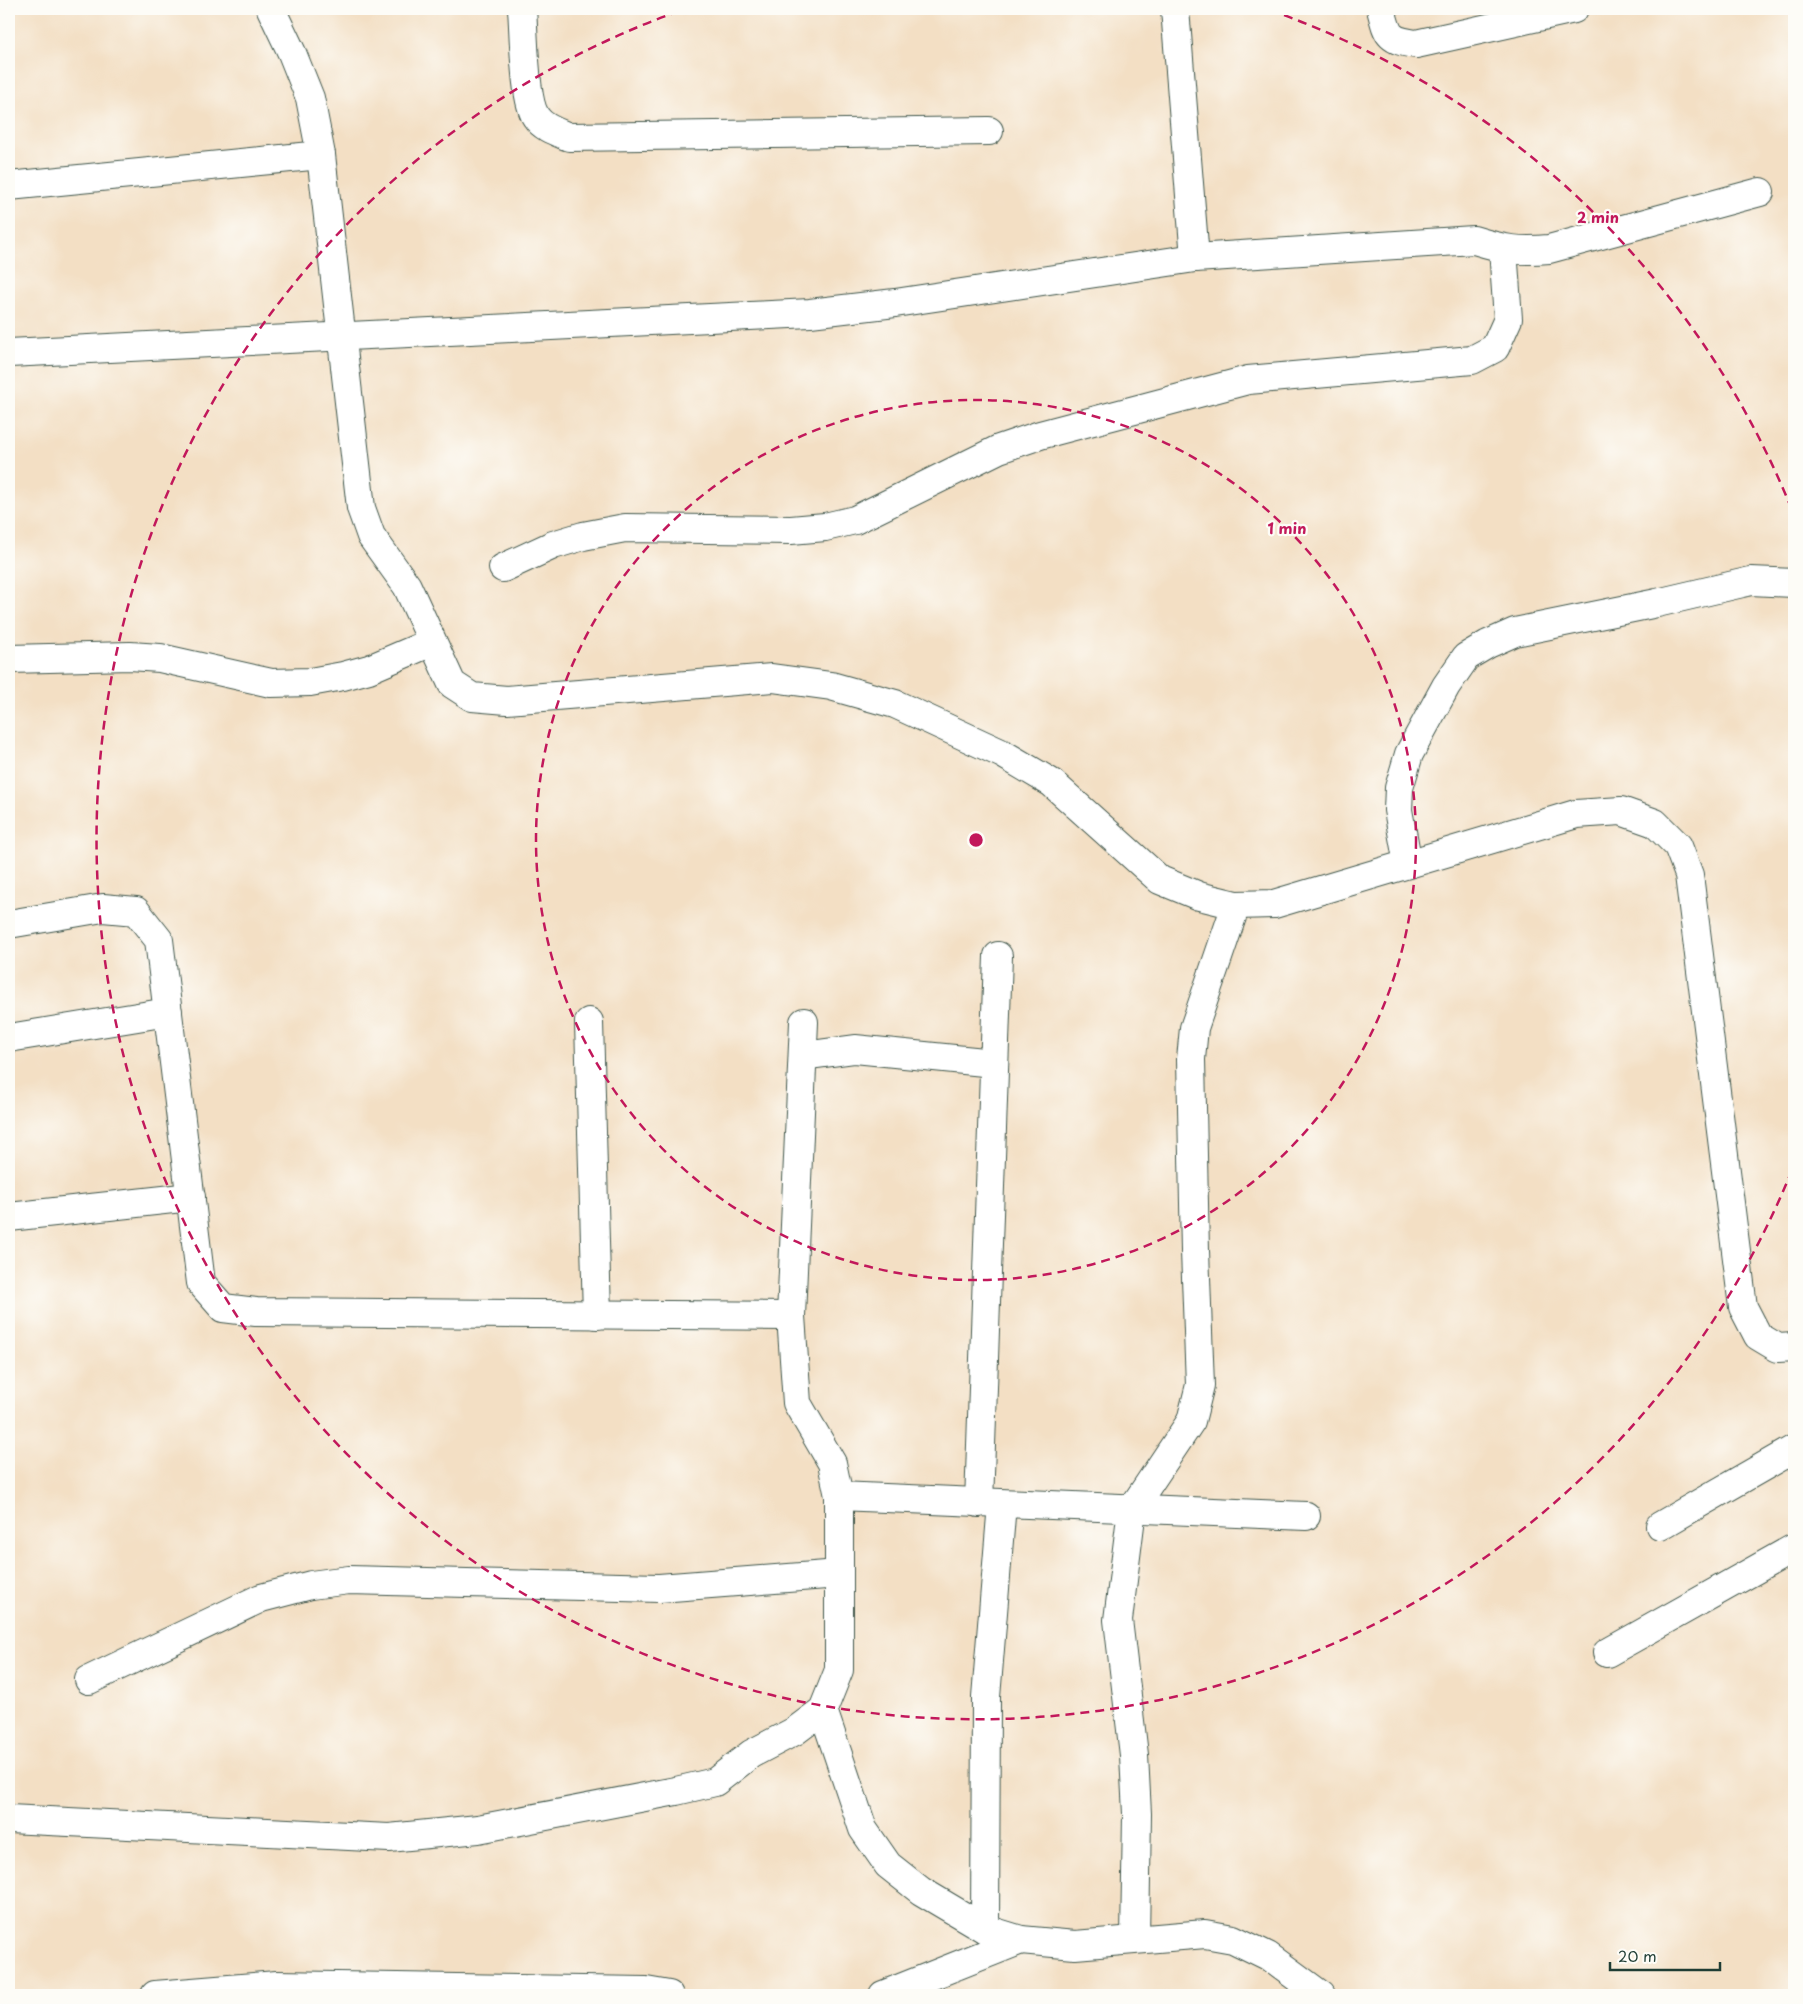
<svg xmlns="http://www.w3.org/2000/svg" width="1803" height="2004" viewBox="0 0 1803 2004" font-family="'Playpen Sans',sans-serif">
<style>
.lines{fill:none;stroke-linecap:round;stroke-linejoin:round}
.minor-casing{stroke:#3f554a;stroke-width:30}
.minor{stroke:#fff;stroke-width:28}
.ring{fill:none;stroke:#c2185b;stroke-width:2.5;stroke-dasharray:9 6}
.centre{fill:#c2185b;stroke:#fdfcf7;stroke-width:2.5}
.ring-label{font-size:15px;text-anchor:middle;font-weight:bold;fill:#c2185b;stroke:#fdfcf7;stroke-width:4.5;stroke-linejoin:round;paint-order:stroke}
</style>
<rect width="100%" height="100%" fill="#fdfcf7"/>
<filter id="ink" filterUnits="userSpaceOnUse"><feTurbulence type="fractalNoise" baseFrequency=".02" numOctaves="2"/><feDisplacementMap in="SourceGraphic" scale="10" xChannelSelector="R" yChannelSelector="G"/><feConvolveMatrix kernelMatrix="1 2 1 2 8 2 1 2 1" color-interpolation-filters="sRGB"/></filter>
<filter id="wash" filterUnits="userSpaceOnUse"><feTurbulence type="fractalNoise" baseFrequency=".0096" numOctaves="4" result="noise"/><feDisplacementMap in="SourceGraphic" scale="20" xChannelSelector="R" yChannelSelector="G"/><feGaussianBlur stdDeviation="1.12" result="paint"/><feColorMatrix in="noise" values="0 0 0 0 0 0 0 0 0 0 0 0 0 0 0 0 0 1.4 0 .05"/><feComposite in="paint" operator="in"/></filter>
<g filter="url(#wash)">
<rect width="100%" height="100%" fill="#f3dfc4"/>
</g>
<g filter="url(#ink)">
<g class="lines">
<g class="minor-casing">
<g id="minor">
<path d="M271,9L292,53L310,98L321,155L361,508L371,536L407,586L452,684L472,697L507,700L772,678L831,686L895,704L1003,754L1052,783L1160,880L1199,896L1236,905L1274,904L1576,814L1621,811L1655,823L1678,846L1689,875L1743,1307L1758,1336L1778,1348L1794,1347"/>
<path d="M522,9C524,32 524,100 536,117C543,128 557,132 569,137L989,131"/>
<path d="M1175,9L1195,258"/>
<path d="M1381,9C1388,35 1387,40 1416,44L1574,9"/>
<path d="M9,186L321,155"/>
<path d="M9,353L810,313L895,303L1195,258L1474,240C1503,249 1519,252 1549,249L1760,192"/>
<path d="M503,568L553,545L583,536L625,528L791,530L825,527L855,520L999,449L1040,435L1248,380L1472,360L1495,348L1508,319L1503,249"/>
<path d="M9,659L130,656L160,658L271,683L310,682L343,676L369,669L432,642"/>
<path d="M1408,864L1398,810L1399,788L1409,754L1446,686L1466,657L1488,644L1515,632L1657,603L1751,581L1794,583"/>
<path d="M9,924L103,908L136,911L159,940L201,1283L223,1308L256,1312L791,1316"/>
<path d="M589,1022L597,1315"/>
<path d="M9,1038L168,1012"/>
<path d="M803,1056L855,1049L994,1063"/>
<path d="M9,1217L191,1197"/>
<path d="M839,1496L1306,1516"/>
<path d="M979,1503L998,956"/>
<path d="M1660,1526L1794,1449"/>
<path d="M1607,1653L1794,1548"/>
<path d="M89,1680L261,1598L311,1585L349,1580L659,1588L839,1574"/>
<path d="M823,1710L863,1829L888,1865L921,1891L985,1929L1021,1940L1075,1945L1205,1934L1233,1939L1268,1956L1321,1995"/>
<path d="M9,1819L389,1838L478,1829L676,1791L715,1782L751,1754L795,1731L823,1710L839,1670V1496L832,1463L797,1403L791,1316L804,1022"/>
<path d="M985,1929L986,1697L1002,1504"/>
<path d="M1135,1939L1137,1814L1134,1755L1118,1620L1132,1509L1191,1421L1200,1385L1195,1251L1191,1059L1194,1028L1236,905"/>
<path d="M155,1995L277,1985L646,1991L669,1995"/>
<path d="M883,1995L1021,1940"/>
</g>
</g>
<use href="#minor" class="minor"/>
</g>
</g>
<g class="ring">
<circle cx="976" cy="840" r="440"/>
<path d="M1792 1170A880 880 0 1 1 682 10M1270 10A880 880 0 0 1 1792 510"/>
</g>
<circle cx="976" cy="840" r="8" class="centre"/>
<g class="ring-label">
<text x="1598" y="223">2 min</text>
<text x="1287" y="534">1 min</text>
</g>
<rect width="1803" height="2004" fill="none" stroke="#fdfcf7" stroke-width="30"/>
<path d="M1610 1962v8h110v-8" fill="none" stroke="#1f3d34" stroke-width="2.5"/>
<text x="1618" y="1962" font-size="15" fill="#1f3d34" stroke="#fdfcf7" stroke-width="4" paint-order="stroke">20 m</text>
</svg>
